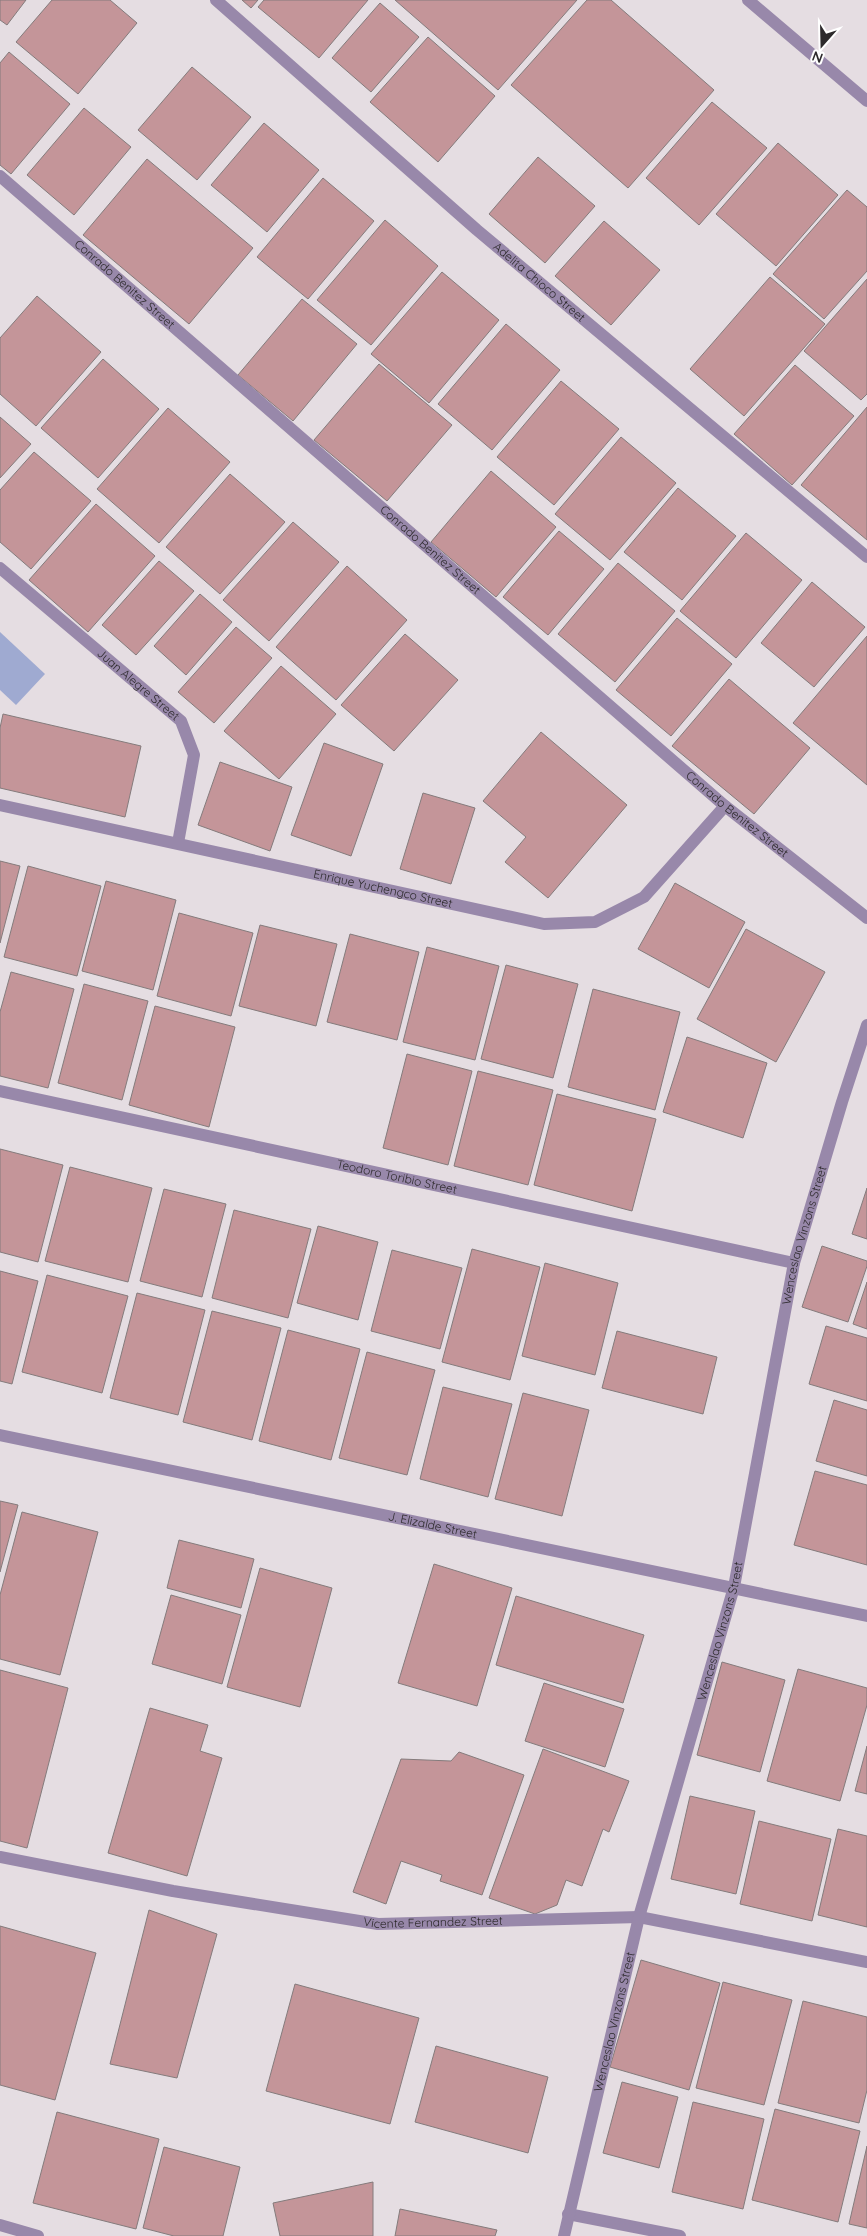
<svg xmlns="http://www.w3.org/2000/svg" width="867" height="2236" viewBox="0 0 867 2236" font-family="Quicksand,sans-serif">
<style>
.water{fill:#9faad1}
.building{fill:#c49599;stroke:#847b7c}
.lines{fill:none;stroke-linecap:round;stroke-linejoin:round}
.minor{stroke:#9888aa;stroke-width:12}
.tertiary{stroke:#9888aa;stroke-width:12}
.labels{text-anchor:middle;stroke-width:4;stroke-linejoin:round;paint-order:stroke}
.street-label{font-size:12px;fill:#2d2a2c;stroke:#fff}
</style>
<rect width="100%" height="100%" fill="#e5dde2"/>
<path class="water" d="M0,632L45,674L16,705L0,690Z"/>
<g class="building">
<path d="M0,0H26L7,25L0,20Z"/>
<path d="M52,0H110L137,23L78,94L16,42Z"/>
<path d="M242,0H258L251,8Z"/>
<path d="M264,0H368L319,58L258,7Z"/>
<path d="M395,0H577L498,90Z"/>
<path d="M587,0H611L714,90L628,188L511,85Z"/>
<path d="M380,3L419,37L371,92L332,58Z"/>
<path d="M428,37L495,96L438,162L370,102Z"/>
<path d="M9,52L70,104L11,174L0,165V63Z"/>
<path d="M192,67L251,117L197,180L138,130Z"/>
<path d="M712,102L767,148L699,225L646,178Z"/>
<path d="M84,108L131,147L74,215L27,175Z"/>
<path d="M264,123L319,170L267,232L211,185Z"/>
<path d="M778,143L838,195L776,266L716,214Z"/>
<path d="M538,157L595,206L545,263L489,214Z"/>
<path d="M147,159L253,248L189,324L83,235Z"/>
<path d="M323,178L374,221L308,299L257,257Z"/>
<path d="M847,190L867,207V271L824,319L773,274Z"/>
<path d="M385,220L438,266L371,345L317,300Z"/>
<path d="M604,221L660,270L611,325L555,276Z"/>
<path d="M442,272L499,320L429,403L371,354Z"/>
<path d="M770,277L825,324L744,416L690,369Z"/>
<path d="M867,279V394L861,400L804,351Z"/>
<path d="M37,296L101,352L36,426L0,394V338Z"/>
<path d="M302,299L357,344L293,421L238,375Z"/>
<path d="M506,324L560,370L492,450L438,404Z"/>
<path d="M103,359L159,409L98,478L41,428Z"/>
<path d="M379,364L452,425L387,501L314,440Z"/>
<path d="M795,365L854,416L792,485L734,434Z"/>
<path d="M561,381L619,429L554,505L497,457Z"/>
<path d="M867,407V540L801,485Z"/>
<path d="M168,408L230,462L159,543L97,489Z"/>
<path d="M0,417L31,444L0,478Z"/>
<path d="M621,437L676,483L610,560L555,514Z"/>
<path d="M34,452L91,501L31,569L0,542V490Z"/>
<path d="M491,471L556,527L496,597L431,542Z"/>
<path d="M230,474L285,522L220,594L166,547Z"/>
<path d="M678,488L736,536L682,600L624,552Z"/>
<path d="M96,504L155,556L88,632L29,580Z"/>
<path d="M293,522L339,562L269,641L223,600Z"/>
<path d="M559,531L604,569L548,635L503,597Z"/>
<path d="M746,533L802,580L736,658L680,611Z"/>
<path d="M159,561L194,591L136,655L102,625Z"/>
<path d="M618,563L675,611L615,682L558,634Z"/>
<path d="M347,566L407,620L336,700L276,647Z"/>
<path d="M812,582L865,627L814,687L761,643Z"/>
<path d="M200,594L232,622L186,675L154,646Z"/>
<path d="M677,618L732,664L671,736L616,690Z"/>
<path d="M236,627L272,658L214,723L178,692Z"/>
<path d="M405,634L458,680L394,751L341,705Z"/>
<path d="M867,636V785L793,723Z"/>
<path d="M281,666L336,714L279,779L224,731Z"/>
<path d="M729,679L810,748L754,814L672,746Z"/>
<path d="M3,714L141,746L125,817L0,788V728Z"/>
<path d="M541,732L627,805L548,898L505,862L526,837L483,801Z"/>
<path d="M324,743L383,764L351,856L291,835Z"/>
<path d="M220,762L292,787L270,851L198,825Z"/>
<path d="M423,793L475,808L451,884L400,869Z"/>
<path d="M0,861L20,866L0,943Z"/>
<path d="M28,866L101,886L77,976L4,957Z"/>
<path d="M106,881L176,900L153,990L82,971Z"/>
<path d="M675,883L745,922L709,988L638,949Z"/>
<path d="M179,913L253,933L231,1016L157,996Z"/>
<path d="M260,925L337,944L316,1026L239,1006Z"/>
<path d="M746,929L825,972L776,1062L697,1019Z"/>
<path d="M350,934L419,952L397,1040L327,1022Z"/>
<path d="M427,947L499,966L475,1060L403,1042Z"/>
<path d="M506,965L578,984L553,1078L481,1059Z"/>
<path d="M11,972L74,989L48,1088L0,1076V1012Z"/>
<path d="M84,984L148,1001L122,1100L58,1083Z"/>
<path d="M593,989L680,1012L655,1110L568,1087Z"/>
<path d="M155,1006L235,1027L209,1127L129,1105Z"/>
<path d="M687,1037L767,1063L743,1138L663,1112Z"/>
<path d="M407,1054L472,1071L448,1165L383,1148Z"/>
<path d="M478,1071L553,1090L528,1185L454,1166Z"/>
<path d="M557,1094L656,1119L632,1211L534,1185Z"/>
<path d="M0,1149L63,1165L38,1262L0,1252Z"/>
<path d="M70,1167L152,1188L128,1282L45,1261Z"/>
<path d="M867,1188V1239L852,1234Z"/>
<path d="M164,1189L226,1204L202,1297L140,1281Z"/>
<path d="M234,1210L311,1229L288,1318L212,1298Z"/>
<path d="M318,1226L378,1242L358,1320L297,1303Z"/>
<path d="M822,1246L867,1261V1266L848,1322L802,1307Z"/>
<path d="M472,1249L540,1267L510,1380L442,1362Z"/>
<path d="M392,1250L462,1268L440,1349L371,1331Z"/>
<path d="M545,1263L618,1283L595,1375L522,1356Z"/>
<path d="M0,1271L38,1281L12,1384L0,1381Z"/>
<path d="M47,1275L128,1296L102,1393L22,1372Z"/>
<path d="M867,1282V1329L853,1324Z"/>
<path d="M137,1293L205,1310L178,1415L110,1398Z"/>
<path d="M212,1311L281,1328L252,1440L183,1422Z"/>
<path d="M826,1326L867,1338V1401L809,1384Z"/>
<path d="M288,1330L360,1349L331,1460L259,1441Z"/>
<path d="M617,1331L717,1357L703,1414L602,1388Z"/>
<path d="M367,1352L435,1370L407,1475L339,1458Z"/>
<path d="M443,1387L512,1404L488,1497L420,1479Z"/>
<path d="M523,1393L589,1410L562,1516L495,1499Z"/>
<path d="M834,1400L867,1410V1476L816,1461Z"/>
<path d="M815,1471L867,1485V1565L794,1545Z"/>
<path d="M0,1501L18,1505L0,1572Z"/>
<path d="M22,1512L98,1532L60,1675L0,1659V1595Z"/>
<path d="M179,1540L254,1559L241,1608L167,1588Z"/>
<path d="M434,1564L512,1588L477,1706L398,1683Z"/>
<path d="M260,1568L332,1588L300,1707L227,1687Z"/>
<path d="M171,1595L241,1615L222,1684L152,1664Z"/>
<path d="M516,1596L644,1635L623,1703L496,1665Z"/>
<path d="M722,1662L785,1680L760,1772L697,1755Z"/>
<path d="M798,1669L867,1688V1705L840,1801L767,1781Z"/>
<path d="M0,1670L68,1688L27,1848L0,1841Z"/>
<path d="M544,1683L624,1709L605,1767L525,1741Z"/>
<path d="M150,1708L208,1725L200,1751L222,1758L187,1876L108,1853Z"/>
<path d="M867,1746V1794L855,1791Z"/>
<path d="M543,1749L629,1781L609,1832L603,1829L582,1886L566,1880L557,1905L535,1914L489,1898Z"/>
<path d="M459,1752L524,1775L482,1895L440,1881L442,1875L401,1861L386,1904L353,1892L401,1759L451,1761Z"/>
<path d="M690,1796L755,1811L736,1894L671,1879Z"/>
<path d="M759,1821L831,1839L812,1921L740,1904Z"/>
<path d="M838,1829L867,1836V1927L818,1915Z"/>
<path d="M149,1910L217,1934L177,2078L110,2064Z"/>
<path d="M0,1926L96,1953L55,2100L0,2085Z"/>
<path d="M641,1960L720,1983L689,2090L610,2067Z"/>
<path d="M723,1982L792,2000L764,2105L696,2088Z"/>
<path d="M295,1984L419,2018L390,2124L266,2091Z"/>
<path d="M803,2001L867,2017V2090L859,2123L778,2103Z"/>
<path d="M436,2046L548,2077L528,2153L415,2122Z"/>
<path d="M622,2082L678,2097L659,2168L603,2153Z"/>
<path d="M693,2102L764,2119L743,2209L672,2192Z"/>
<path d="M775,2109L860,2131L838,2222L752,2200Z"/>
<path d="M57,2112L159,2139L136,2229L33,2203Z"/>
<path d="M867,2146V2228L849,2224Z"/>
<path d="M164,2147L240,2167L223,2236H174L143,2228Z"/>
<path d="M373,2182V2236H280L273,2203Z"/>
<path d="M400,2209L497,2230L495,2236H395Z"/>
</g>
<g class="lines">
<g class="minor">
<path id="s1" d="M216,0L477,230L867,557"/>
<path id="s2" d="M0,176L725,806L867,918"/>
<path id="s3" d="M0,568L181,721L194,755L178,843"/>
<path id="s4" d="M0,805L544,924L595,922L644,897L725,806"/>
<path id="s5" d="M0,1091L794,1263"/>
<path id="s6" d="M0,1857L173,1891L378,1924L639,1917L867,1962"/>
<path d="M568,2214L680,2236"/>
<path d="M0,2225L38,2236"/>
<path id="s7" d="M564,2236L639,1917L734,1587L794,1263L842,1102L867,1025"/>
</g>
<g class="tertiary">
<path d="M748,0L867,101"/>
<path id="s8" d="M0,1435L867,1616"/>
</g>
</g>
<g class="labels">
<g class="street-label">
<text dy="4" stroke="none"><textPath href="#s1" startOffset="429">Adelita Chioco Street</textPath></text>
<text dy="4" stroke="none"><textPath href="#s2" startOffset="165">Conrado Benitez Street</textPath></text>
<text dy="4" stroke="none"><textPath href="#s2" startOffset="570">Conrado Benitez Street</textPath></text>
<text dy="4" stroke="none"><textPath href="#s3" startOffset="181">Juan Alegre Street</textPath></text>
<text dy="4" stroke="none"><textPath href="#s2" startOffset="975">Conrado Benitez Street</textPath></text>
<text dy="4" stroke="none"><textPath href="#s4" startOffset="392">Enrique Yuchengco Street</textPath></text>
<text dy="4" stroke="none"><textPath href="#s5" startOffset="406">Teodoro Toribio Street</textPath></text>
<text dy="4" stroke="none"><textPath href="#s7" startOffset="1030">Wenceslao Vinzons Street</textPath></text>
<text dy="4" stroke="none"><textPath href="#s8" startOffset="442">J. Elizalde Street</textPath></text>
<text dy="4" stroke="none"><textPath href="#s7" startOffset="625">Wenceslao Vinzons Street</textPath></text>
<text dy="4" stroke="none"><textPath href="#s6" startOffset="439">Vicente Fernandez Street</textPath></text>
<text dy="4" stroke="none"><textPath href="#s7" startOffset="220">Wenceslao Vinzons Street</textPath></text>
</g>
</g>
<g transform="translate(822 45) rotate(200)" stroke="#ffffff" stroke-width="4" paint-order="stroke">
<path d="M0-4L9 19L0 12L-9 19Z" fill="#2d2a2c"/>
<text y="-8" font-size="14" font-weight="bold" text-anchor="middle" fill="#2d2a2c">N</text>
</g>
</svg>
